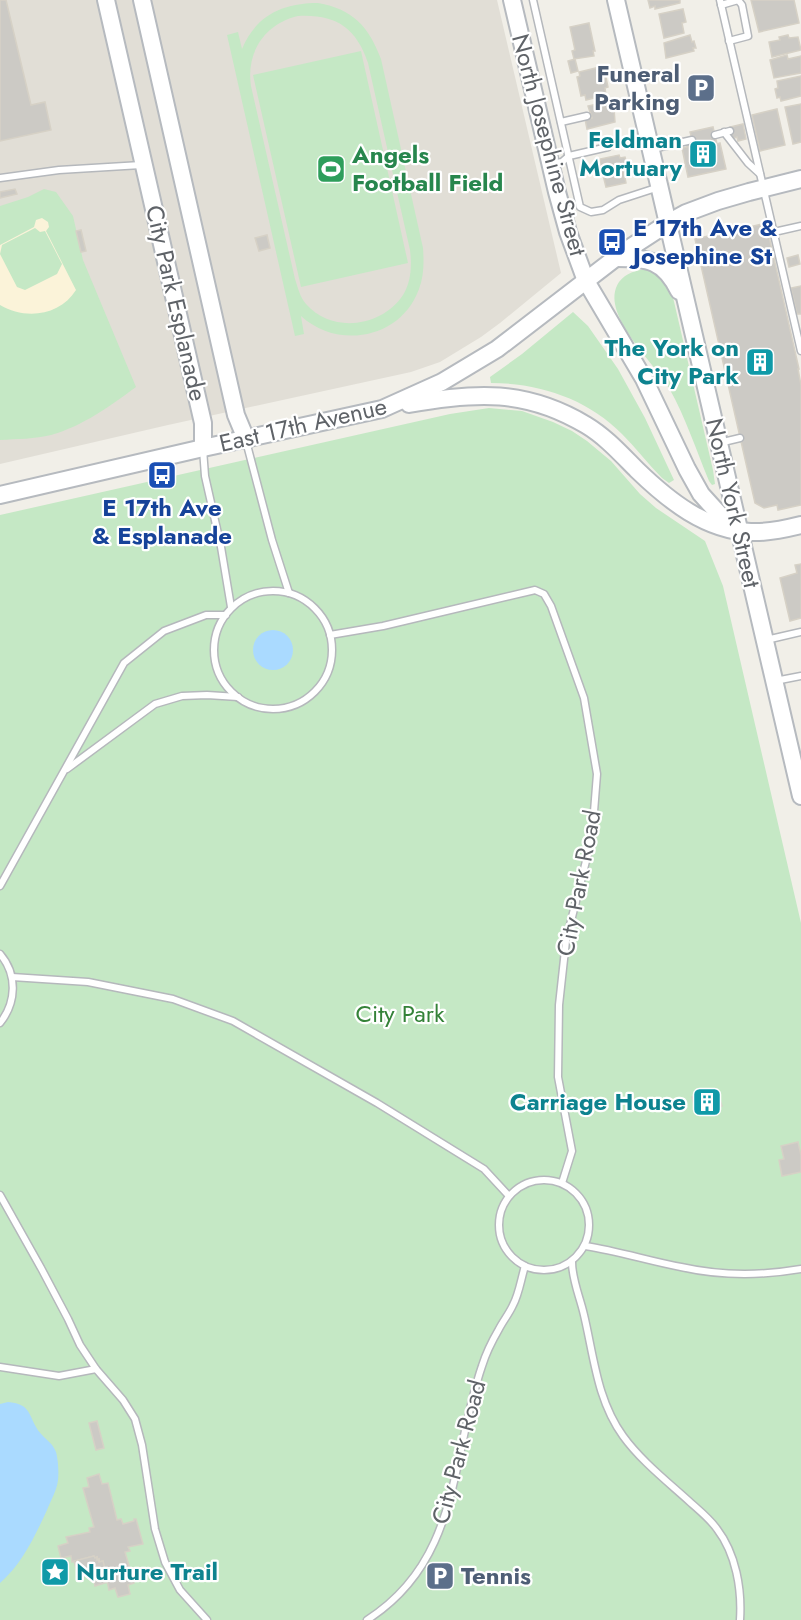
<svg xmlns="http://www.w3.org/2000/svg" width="801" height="1620" viewBox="0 0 801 1620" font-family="Jost,sans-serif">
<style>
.education{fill:#e1ded6}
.green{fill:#c5e8c5;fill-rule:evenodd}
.sand{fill:#fbf3d9}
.water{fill:#aadaff}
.building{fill:#cccac5;stroke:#d6d1c6;stroke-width:1.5}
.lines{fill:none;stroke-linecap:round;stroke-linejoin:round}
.lane-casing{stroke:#b5b8bc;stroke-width:9}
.secondary-casing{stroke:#b6babf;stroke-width:20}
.lane{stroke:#fff;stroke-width:6}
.secondary{stroke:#fff;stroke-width:16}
.labels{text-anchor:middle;stroke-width:4.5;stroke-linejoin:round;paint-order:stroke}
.service-label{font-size:24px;font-weight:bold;fill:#4e5e75;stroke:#fff;text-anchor:end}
.culture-label{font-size:24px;font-weight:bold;fill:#0d838f;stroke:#fff;text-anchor:end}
.street-label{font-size:24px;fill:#5f6368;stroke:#fff}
.leisure-label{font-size:24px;font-weight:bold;fill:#27864d;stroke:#fff;text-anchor:start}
.transit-label{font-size:24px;font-weight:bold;fill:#164399;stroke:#fff;text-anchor:start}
.park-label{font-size:24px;fill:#348238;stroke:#fff}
</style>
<rect width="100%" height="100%" fill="#f1efe8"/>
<path class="education" d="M0,0H497L561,273L500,323L481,337L440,362L411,372L168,425L0,464Z"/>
<g class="green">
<path d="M318,3C353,9 369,27 381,59L423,248C424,262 424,276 419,289C401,339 338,350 301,316L304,334L295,336L227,35L238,32L242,49C256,15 283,3 318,3ZM298,16C335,14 356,27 368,63L410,250C412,266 411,282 403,295C382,327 332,334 306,304C300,297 298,288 295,279L251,86C246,53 264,24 298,16Z"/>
<path d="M361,51L408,263L301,287L253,75Z"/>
<path d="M44,189L56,192L73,216L83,260L136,387C110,406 83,426 51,435C35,439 17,439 0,440V206L28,197Z"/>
<path d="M647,269L659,273L672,293L713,470L715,484L712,485L709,481C696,450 686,418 669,388C655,363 598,313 619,282C626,273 636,270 647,269Z"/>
<path d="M573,312L588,326L618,369L645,418L674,480L669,483L662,478C648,464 636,448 622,434C588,399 539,383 491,383L490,377L522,354Z"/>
<path d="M489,408L522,411L553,422L572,431L587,441L611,461L640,494L656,508L705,541L723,586L801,923V1620H0V515L450,414Z"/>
</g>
<path class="sand" d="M42,218L48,222L49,227L46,231L76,290C60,316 25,320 0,305V254L17,287L25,290L57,274L62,264L45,231L40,232L35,228L2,245L0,254V245L34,227L36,220Z"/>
<g class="water">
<circle cx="273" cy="650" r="20"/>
<path d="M8,1402C29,1404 28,1412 36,1427C41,1437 52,1441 56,1452C58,1459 59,1472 58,1480C57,1490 51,1500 47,1510C35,1536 22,1564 0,1583V1404Z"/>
</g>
<g class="building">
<path d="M0,0H6L31,105L45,102L51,130L0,141Z"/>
<path d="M648,0H680V3L655,9V6L650,8Z"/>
<path d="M751,0H794L799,23L759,32Z"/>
<path d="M683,9L686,22L682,23L684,33L664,38L659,14Z"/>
<path d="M589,23L595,51H593L594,56L574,59L572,51L575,50L570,27Z"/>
<path d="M690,35L692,42L694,41L696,48H693L694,51L666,58L664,43Z"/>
<path d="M788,35L789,38L798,37L801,50L772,57L769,42L780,40L779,37Z"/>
<path d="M787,55L788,59L801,56V73L774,78L770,60Z"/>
<path d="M575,59L578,71L571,73L568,61Z"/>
<path d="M600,67L602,74L605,73L608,87L605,88L606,95L586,100L585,95L581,96L577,77L580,76L579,72Z"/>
<path d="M801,76V96L781,101L780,97L777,98L775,89L778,88L777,81Z"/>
<path d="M606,102H611L612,109H614L615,122L587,129L585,119L592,118L588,106Z"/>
<path d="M801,104V142L793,144L785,107Z"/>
<path d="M777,109L785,145L760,151L752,115Z"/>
<path d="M743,124L746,139L738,141L737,137L732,139L730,127Z"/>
<path d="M713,127L717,144L720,143L726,169L688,177L682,148L687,147L686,144L693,142L690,132Z"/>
<path d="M619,155L620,158L625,157L629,172L624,173L626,183L606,187L602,171L598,172L596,164L600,163V159Z"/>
<path d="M15,189L17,194L0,198V192Z"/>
<path d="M766,223L799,369H798L801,385V505L778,510L777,505L764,508L755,503L695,239L717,234V232L744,225L745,228Z"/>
<path d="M81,230L86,251L81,252L76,231Z"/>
<path d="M267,235L270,248L259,251L255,238Z"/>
<path d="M798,255L800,264L789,267L787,258Z"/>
<path d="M801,286V314H797L791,288Z"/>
<path d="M801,564V618L790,621L780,578L797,573L795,565Z"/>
<path d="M717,1090L722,1106L696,1114L692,1097Z"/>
<path d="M798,1142L801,1155V1172L782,1176L779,1160L784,1159L781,1146Z"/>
<path d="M97,1421L104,1448L96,1450L89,1423Z"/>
<path d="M99,1474L102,1484L108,1483L117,1520L121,1519L123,1524L134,1521V1519H136L143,1544L128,1547L130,1551L125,1552L134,1583L128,1585L130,1594L118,1597L115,1588L109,1590L103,1561L99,1562V1559L97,1560V1557L95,1558L94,1556L72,1562L71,1556L61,1558L58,1546L68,1543L66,1537L90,1532L89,1528L94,1527L83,1488L89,1487L87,1478Z"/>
<path d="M94,1556L95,1558L97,1557V1560L99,1559V1562L103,1561L108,1582L95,1586L91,1569L77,1572L74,1561Z"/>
</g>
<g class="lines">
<g class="lane-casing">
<g id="lane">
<path d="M533,0L580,207L591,212L603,210L619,200L659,187"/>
<path d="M720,0L801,351"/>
<path d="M721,5L738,0L742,5L748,36L729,41"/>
<path d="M561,122L587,116"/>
<path d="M724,132L748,163L760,174"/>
<path d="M715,135L730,131"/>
<path d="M652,149L692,140"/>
<path d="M551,164L562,162L569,156L608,147"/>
<path d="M0,178L59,170L141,165"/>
<path d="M774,232L801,226"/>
<path d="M246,441L272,540L289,593"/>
<path d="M719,443L740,438"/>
<path d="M203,449L205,476L221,547L231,607"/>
<circle cx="273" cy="650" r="59"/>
<path d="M330,635L383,626L535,590L544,594L551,606L584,698L597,774L592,837L566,941L559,1005L558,1077L572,1151L562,1183"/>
<path d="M766,640L801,632"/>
<path d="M775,681L801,676"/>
<path d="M67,769L155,704L182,696L207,695L238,697"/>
<path d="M0,886L124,663L164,631L206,615H226"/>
<path d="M0,954C18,975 16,1003 0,1023"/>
<path d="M12,977L88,982L173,999L233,1021L377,1103L484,1169L509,1196"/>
<circle cx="544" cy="1225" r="45"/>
<path d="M0,1195L41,1268L68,1319L80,1345L96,1369L123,1400L135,1419L142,1445L155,1529L165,1562L180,1590L207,1620"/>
<path d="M585,1246C618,1251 649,1261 681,1267C721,1276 760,1276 801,1269"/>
<path d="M572,1262C572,1280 580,1297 584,1315C594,1357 597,1400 623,1436C641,1461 668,1482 691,1503C700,1511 710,1519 717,1529C736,1554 742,1589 740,1620"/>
<path d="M0,1367L59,1376L96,1369"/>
<path d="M367,1620C461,1560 450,1459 482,1366C486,1353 492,1341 499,1329C503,1321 509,1314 513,1305C519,1294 521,1279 525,1266"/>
</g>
</g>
<g class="secondary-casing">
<g id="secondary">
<path d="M106,0L203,423V448"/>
<path d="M142,0L236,415L246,439"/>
<path d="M512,0L557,192L568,232L586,281L644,379L687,469L701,494L720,515L739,531"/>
<path d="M616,0L801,796"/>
<path d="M616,258C648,258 664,260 679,291"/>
<path d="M409,404C475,392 526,389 586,425C606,437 621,454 637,470C668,500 706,531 751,532C768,533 785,529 801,525"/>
<path d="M0,495L203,448L382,409L442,382L497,349L622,253L668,223L686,213L718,201L749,192L801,179"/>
</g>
</g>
<use href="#lane" class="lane"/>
<use href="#secondary" class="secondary"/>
</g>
<defs>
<g id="parking-square" transform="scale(1.5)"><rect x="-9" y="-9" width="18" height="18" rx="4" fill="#5c6f8a" stroke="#fff"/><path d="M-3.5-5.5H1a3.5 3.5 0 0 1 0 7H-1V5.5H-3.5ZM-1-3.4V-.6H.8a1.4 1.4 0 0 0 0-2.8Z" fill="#fff"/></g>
<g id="building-square" transform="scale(1.5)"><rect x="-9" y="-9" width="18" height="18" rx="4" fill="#0f9aa8" stroke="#fff"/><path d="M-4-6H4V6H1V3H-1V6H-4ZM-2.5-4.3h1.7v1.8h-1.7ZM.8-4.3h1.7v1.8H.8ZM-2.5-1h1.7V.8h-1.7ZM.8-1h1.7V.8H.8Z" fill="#fff"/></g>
<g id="stadium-square" transform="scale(1.5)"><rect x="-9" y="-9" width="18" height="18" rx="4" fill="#2e9e5b" stroke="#fff"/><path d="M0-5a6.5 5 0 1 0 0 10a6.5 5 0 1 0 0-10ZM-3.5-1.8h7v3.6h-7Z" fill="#fff"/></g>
<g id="bus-square" transform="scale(1.5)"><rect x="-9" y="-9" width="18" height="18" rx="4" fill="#1a4fb4" stroke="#fff"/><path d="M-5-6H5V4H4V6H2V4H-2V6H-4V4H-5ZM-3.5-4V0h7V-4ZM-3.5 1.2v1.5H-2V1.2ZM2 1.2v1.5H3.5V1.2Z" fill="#fff"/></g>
<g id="sight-square" transform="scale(1.5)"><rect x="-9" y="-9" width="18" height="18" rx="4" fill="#0f9aa8" stroke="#fff"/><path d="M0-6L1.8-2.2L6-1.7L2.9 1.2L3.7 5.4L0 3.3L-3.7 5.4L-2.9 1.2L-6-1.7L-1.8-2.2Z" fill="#fff"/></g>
</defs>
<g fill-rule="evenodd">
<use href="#parking-square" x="701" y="88"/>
<use href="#building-square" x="703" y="154"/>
<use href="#stadium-square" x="331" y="169"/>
<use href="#bus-square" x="612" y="242"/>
<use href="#building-square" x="760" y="362"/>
<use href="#bus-square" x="162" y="475"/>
<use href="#building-square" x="707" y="1102"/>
<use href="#sight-square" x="55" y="1572"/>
<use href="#parking-square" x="440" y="1576"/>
</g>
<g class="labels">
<g class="service-label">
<text x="680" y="82">Funeral<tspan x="680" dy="28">Parking</tspan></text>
<text x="461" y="1584" text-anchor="start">Tennis</text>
</g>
<g class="culture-label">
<text x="682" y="148">Feldman<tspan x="682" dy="28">Mortuary</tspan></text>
<text x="739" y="356">The York on<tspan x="739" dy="28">City Park</tspan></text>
<text x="686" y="1110">Carriage House</text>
<text x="76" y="1580" text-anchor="start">Nurture Trail</text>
</g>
<g class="street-label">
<text transform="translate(549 145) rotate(75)" y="8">North Josephine Street</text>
<text transform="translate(176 303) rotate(77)" y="8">City Park Esplanade</text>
<text transform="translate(303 425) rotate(-13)" y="8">East 17th Avenue</text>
<text transform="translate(733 503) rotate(77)" y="8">North York Street</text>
<text transform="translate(579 883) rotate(-79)" y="8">City Park Road</text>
<text transform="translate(459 1452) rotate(-75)" y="8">City Park Road</text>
</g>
<g class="leisure-label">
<text x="352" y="163">Angels<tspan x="352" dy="28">Football Field</tspan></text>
</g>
<g class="transit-label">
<text x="633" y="236">E 17th Ave &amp;<tspan x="633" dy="28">Josephine St</tspan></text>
<text x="162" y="516" text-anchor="middle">E 17th Ave<tspan x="162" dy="28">&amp; Esplanade</tspan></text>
</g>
<g class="park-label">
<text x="400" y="1022">City Park</text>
</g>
</g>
</svg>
